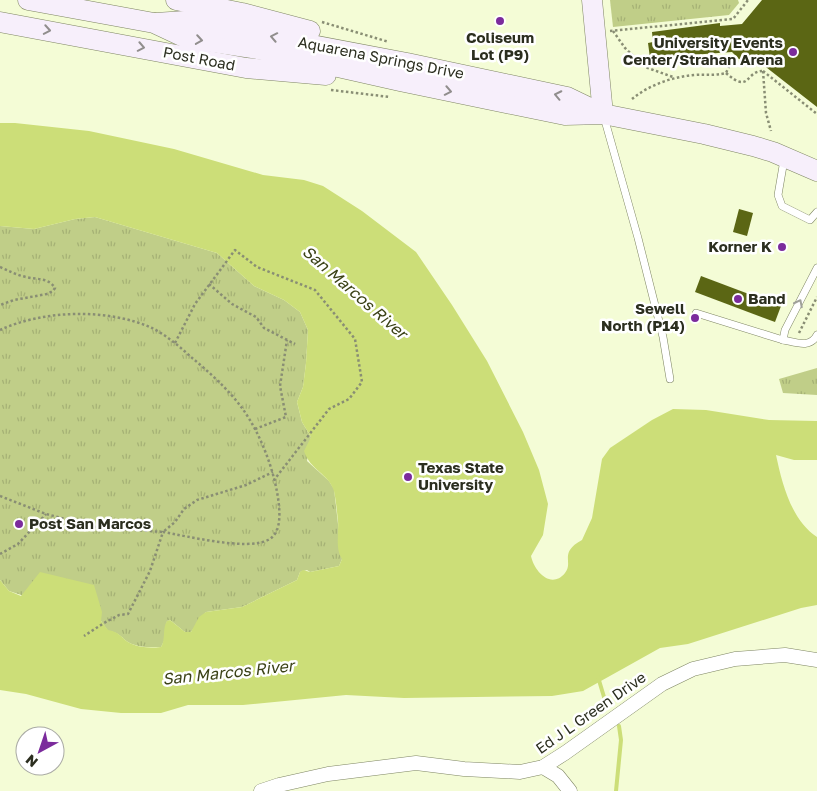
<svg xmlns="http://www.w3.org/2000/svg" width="817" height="791" viewBox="0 0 817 791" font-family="'Golos Text',sans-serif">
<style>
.grass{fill:url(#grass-tufts)}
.water{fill:#ccde78}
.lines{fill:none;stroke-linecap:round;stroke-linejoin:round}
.stream{stroke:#ccde78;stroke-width:4}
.building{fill:#5b6614}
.lane-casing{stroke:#7e8563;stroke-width:8}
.street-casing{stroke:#7e8563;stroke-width:15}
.secondary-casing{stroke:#7e8563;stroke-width:21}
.path{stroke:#898e74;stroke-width:2.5;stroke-dasharray:2.5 2.5;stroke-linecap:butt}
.lane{stroke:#fff;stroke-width:7}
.street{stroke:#fff;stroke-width:14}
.secondary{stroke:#f7effb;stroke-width:20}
.oneway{stroke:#918e8d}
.oneway2{stroke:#a0a19a}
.poi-dot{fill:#7b2b9c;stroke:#fff;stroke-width:2}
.labels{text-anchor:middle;stroke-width:5;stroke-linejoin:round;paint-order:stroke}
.poi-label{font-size:15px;font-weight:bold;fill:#2b2e1f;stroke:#fff;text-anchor:end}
.street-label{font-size:15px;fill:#2b2e1f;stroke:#fff}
.water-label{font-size:16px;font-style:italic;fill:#3b4217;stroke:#fff}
</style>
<defs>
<pattern id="grass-tufts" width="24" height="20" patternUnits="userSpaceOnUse" patternTransform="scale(1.25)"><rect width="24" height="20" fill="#c0ce88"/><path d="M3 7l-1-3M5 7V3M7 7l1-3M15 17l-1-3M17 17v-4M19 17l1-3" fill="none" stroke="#a5b175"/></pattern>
</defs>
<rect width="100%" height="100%" fill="#f4fcd6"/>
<g class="grass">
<path d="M610,0H738L739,3L729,15L613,27Z"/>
<path d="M95,217L217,253L254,286L284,300L300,312L308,330L306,363L303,387L297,402L302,422L311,437L307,461L329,481L334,489L342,559L339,566L310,572L307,570L300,572L297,580L242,607L206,612L191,632H185L170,620L167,621L164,641L161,647C151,647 141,648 132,644C122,640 121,632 108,631L101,621L9,591L0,580V226L34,229L75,219Z"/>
<path d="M817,368V395L783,393L779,379Z"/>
</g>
<path class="water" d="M0,123H15L89,131L174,149L263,175L304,180L323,186L362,211L416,252L452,305L487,361L523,432L539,470L548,504L543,535L531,556C534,571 551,590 565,573C574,562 558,553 582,540L592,518L602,459L610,448L652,420L673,409L706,410L769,420L817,421V460H794L776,455C782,483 791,520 817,537V605L801,608L688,644L660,648L583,691L552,696L404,698L346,695L243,705H188L161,713H121L81,709L26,694L0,690V580L9,591L21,596L40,572L94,585L102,612L101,621L108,630C121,632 122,640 132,644C141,648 151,648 161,647C166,639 162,629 167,621L170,620L185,632H191L199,617L206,612L242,607L297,580L300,572L303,570L310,572L339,566L342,559C335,549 339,533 338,521C337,512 336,500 334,491C329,474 310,470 304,451L311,437L302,422L297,402L303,387L306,363L308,330L300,312L284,300L254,286L217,253L95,217L75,219L34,229L0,226Z"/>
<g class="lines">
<g class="stream">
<path d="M598,677L604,697L609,702"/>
<path d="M616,791L621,740L619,726"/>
</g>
</g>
<g class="building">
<path d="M762,0H817V107L757,60L746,61L739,59L732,52L650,58L648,43L653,42L652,32L720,23V26L742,24Z"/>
<path d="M739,209L753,213L747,236L733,232Z"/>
<path d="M701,276L781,306L775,322L695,292Z"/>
</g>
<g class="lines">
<g class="lane-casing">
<g id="lane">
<path d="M604,117L638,238L663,337L670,379"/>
<path d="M784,160L778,195L782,206L810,220L817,212"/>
<path d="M696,313L783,340C795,342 810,349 817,335"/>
<path d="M783,340L785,330L817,268"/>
</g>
</g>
<g class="street-casing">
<g id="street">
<path d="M543,767L558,776L570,791"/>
<path d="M261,791L279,785L328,774L416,763L464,769L520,772L543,767L565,753L662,684L693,669L735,659L785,655L817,660"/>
</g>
</g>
<g class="secondary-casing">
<g id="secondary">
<path d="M28,0L154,23L186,38L258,49L400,81L565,115L603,114L704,134L753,146L773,152L817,171"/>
<path d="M176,0L242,13L310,31"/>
<path d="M592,0L603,114"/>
<path d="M0,22L246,68L326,75"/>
<path d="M156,23L185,21L407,63L567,97L598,112"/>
</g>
</g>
<g class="path">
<path d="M322,22L389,42"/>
<path d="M610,31L733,19L748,0"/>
<path d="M613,31L625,48L645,67L673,77"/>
<path d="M763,71L817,114"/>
<path d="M763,71L766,113L771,131"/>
<path d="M726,73C750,94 745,72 762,71"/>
<path d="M331,90L390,97"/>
<path d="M632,99C649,85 672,77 694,75C706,74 714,76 726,73L733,58"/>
<path d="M0,267C9,271 17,275 26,277C37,280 48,277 55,288L53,291L47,294L14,300L0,305"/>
<path d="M209,284L232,304L256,317L264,328L295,344"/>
<path d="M0,330C43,310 108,308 152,328C166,335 179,346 191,357C209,372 228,389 242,408C261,434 276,474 279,506C280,518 280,534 268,540C247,551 187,536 163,532L150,571L128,614L119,615L104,623L84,636"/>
<path d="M799,333L817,297"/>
<path d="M175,343L195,304L235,250L257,267L315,290L355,339L362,382L349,399L329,409L274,480"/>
<path d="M255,429L286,417L280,386L287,340"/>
<path d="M0,496L46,514L96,527L163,532L175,522L184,509L197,500L246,485L273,472"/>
<path d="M0,554L18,544L46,514"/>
</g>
<use href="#lane" class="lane"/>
<use href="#street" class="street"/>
<use href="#secondary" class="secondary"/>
</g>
<defs><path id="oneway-chevron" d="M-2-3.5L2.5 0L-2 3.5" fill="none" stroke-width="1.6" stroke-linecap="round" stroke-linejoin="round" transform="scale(1.25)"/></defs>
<g class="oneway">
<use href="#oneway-chevron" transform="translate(47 30) rotate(10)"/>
<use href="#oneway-chevron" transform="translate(274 37) rotate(-169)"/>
<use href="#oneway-chevron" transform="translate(199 40) rotate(9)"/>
<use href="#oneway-chevron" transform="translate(141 47) rotate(11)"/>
<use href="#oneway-chevron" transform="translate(448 91) rotate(11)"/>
<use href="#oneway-chevron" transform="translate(558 95) rotate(-168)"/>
</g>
<use class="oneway2" href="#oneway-chevron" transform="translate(799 303) rotate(-63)"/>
<g class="poi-dot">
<circle cx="500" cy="21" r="5"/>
<circle cx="793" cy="52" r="5"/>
<circle cx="782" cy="247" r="5"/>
<circle cx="738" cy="299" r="5"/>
<circle cx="695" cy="318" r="5"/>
<circle cx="408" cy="477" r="5"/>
<circle cx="19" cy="524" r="5"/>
</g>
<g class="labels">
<g class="poi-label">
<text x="500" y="43" text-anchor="middle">Coliseum<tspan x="500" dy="17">Lot (P9)</tspan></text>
<text x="783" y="48">University Events<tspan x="783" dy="17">Center/Strahan Arena</tspan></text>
<text x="772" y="252">Korner K</text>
<text x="748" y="304" text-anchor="start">Band</text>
<text x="685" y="314">Sewell<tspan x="685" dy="17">North (P14)</tspan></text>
<text x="418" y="473" text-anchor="start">Texas State<tspan x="418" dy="17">University</tspan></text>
<text x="29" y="529" text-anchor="start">Post San Marcos</text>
</g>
<g class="street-label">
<text transform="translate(381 58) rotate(11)" y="5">Aquarena Springs Drive</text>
<text transform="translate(199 59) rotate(11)" y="5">Post Road</text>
<text transform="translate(591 713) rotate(-35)" y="5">Ed J L Green Drive</text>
</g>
<g class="water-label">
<text transform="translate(355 292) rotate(41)" y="6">San Marcos River</text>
<text transform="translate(228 672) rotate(-6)" y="6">San Marcos River</text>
</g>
</g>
<g transform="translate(40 751) rotate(220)"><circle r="24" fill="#ffffff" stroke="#aaaba5"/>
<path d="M0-4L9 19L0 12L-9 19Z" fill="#7b2b9c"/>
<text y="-8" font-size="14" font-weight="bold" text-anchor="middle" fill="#2b2e1f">N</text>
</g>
</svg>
